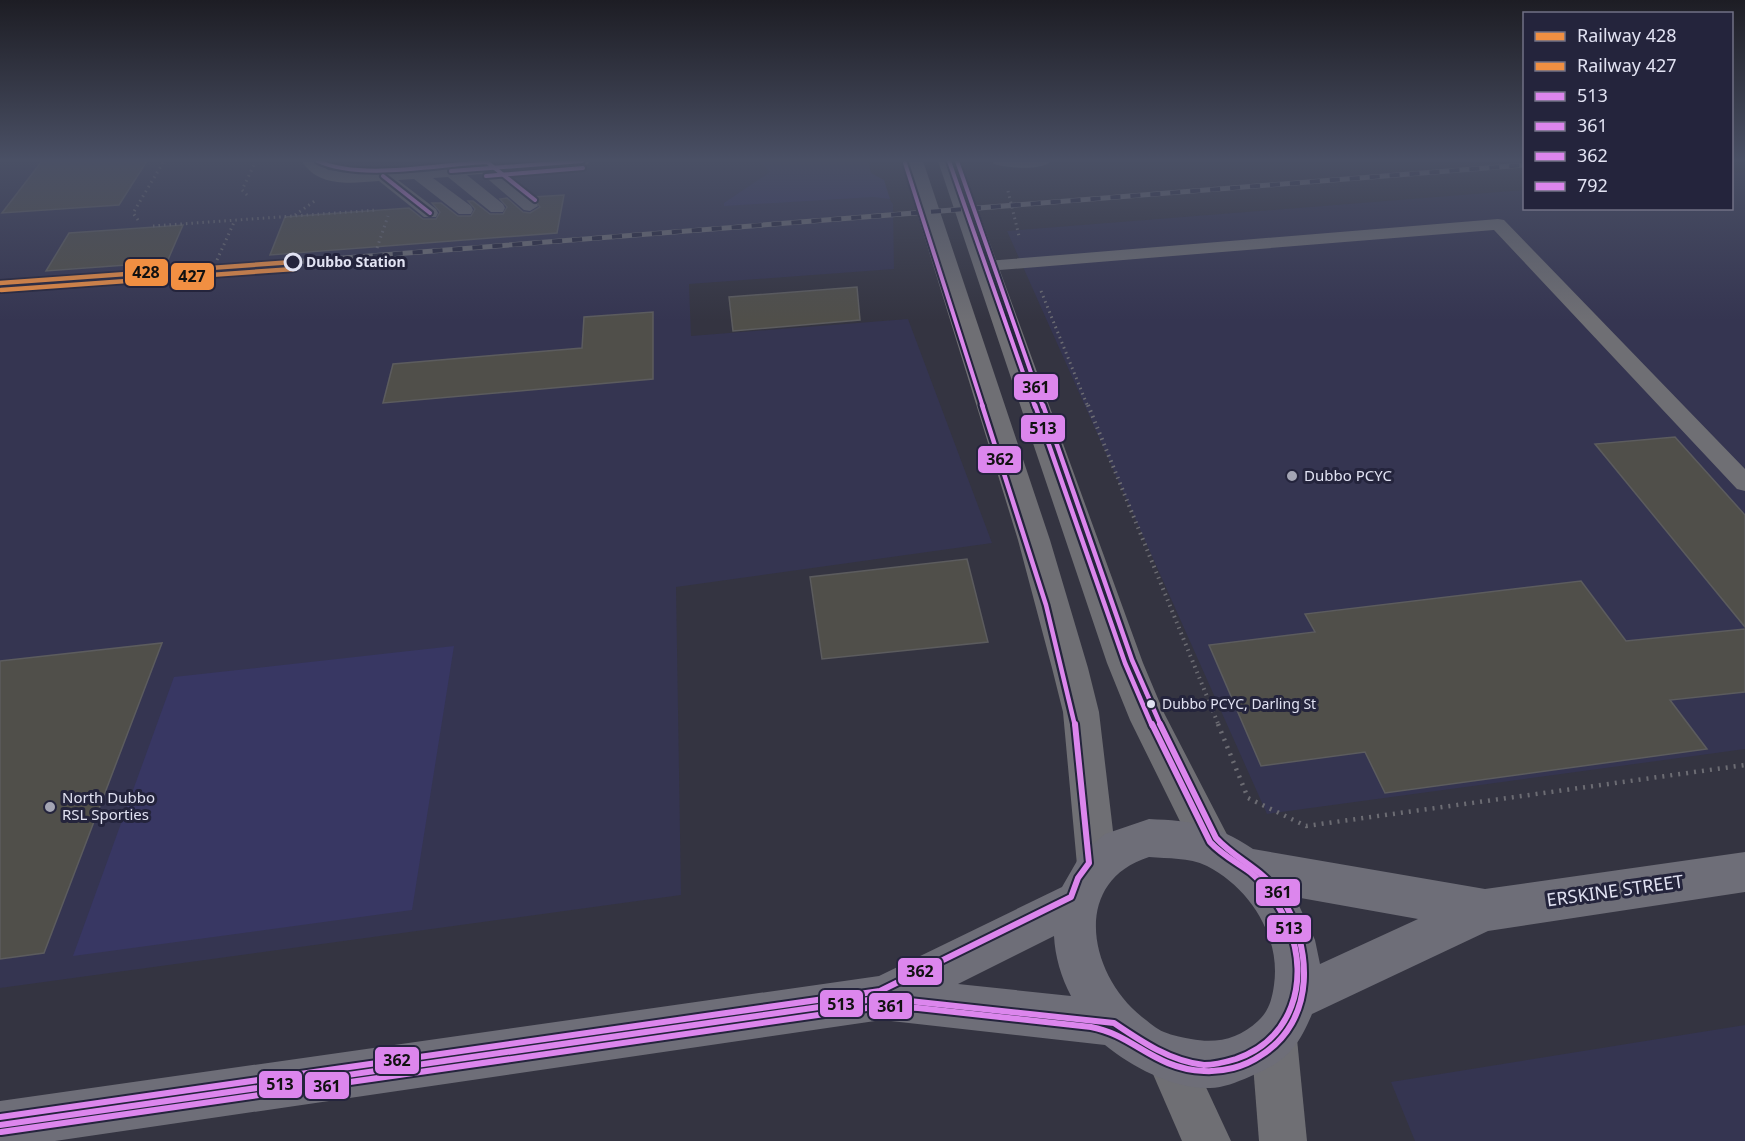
<svg xmlns="http://www.w3.org/2000/svg" width="1745" height="1141" viewBox="0 0 1745 1141" font-family="'Noto Sans',sans-serif">
<style>
.built{fill:#353551}
.green{fill:#383763}
.building{fill:#504f4a;stroke:#5c5c5e;stroke-width:1.5}
.lines{fill:none;stroke-linecap:round;stroke-linejoin:round}
.path-far2{stroke:#6c6c73;stroke-width:3;stroke-dasharray:1.5 4;stroke-linecap:butt}
.path-far1{stroke:#6c6c73;stroke-width:4;stroke-dasharray:1.5 4.5;stroke-linecap:butt}
.path{stroke:#6c6c73;stroke-width:4.5;stroke-dasharray:2 6;stroke-linecap:butt}
.service{fill:#6f6f74;fill-rule:evenodd}
.minor{fill:#6f6f74;fill-rule:evenodd}
.tertiary{fill:#6f6f74;fill-rule:evenodd}
.trunk{fill:#6e6e78;fill-rule:evenodd}
.rail-casing{stroke:#707077;stroke-width:5}
.rail{stroke:#24243c;stroke-width:4;stroke-dasharray:10;stroke-linecap:butt}
.bus-1-far2-casing{stroke:#24243c;stroke-width:8}
.bus-1-far1-casing{stroke:#24243c;stroke-width:9}
.bus-1-casing{stroke:#24243c;stroke-width:10}
.bus-2-far2-casing{stroke:#24243c;stroke-width:8}
.bus-2-far1-casing{stroke:#24243c;stroke-width:9}
.bus-2-casing{stroke:#24243c;stroke-width:10}
.bus-3-far2-casing{stroke:#24243c;stroke-width:8}
.bus-3-far1-casing{stroke:#24243c;stroke-width:9}
.bus-3-casing{stroke:#24243c;stroke-width:10}
.bus-4-casing{stroke:#24243c;stroke-width:8}
.bus-1-far2{stroke:#dc86ed;stroke-width:4}
.bus-1-far1{stroke:#dc86ed;stroke-width:4.5}
.bus-1{stroke:#dc86ed;stroke-width:6}
.bus-2-far2{stroke:#dc86ed;stroke-width:4}
.bus-2-far1{stroke:#dc86ed;stroke-width:4.5}
.bus-2{stroke:#dc86ed;stroke-width:6}
.bus-3-far2{stroke:#dc86ed;stroke-width:4}
.bus-3-far1{stroke:#dc86ed;stroke-width:4.5}
.bus-3{stroke:#dc86ed;stroke-width:6}
.bus-4{stroke:#dc86ed;stroke-width:4}
.rail-1-casing{stroke:#24243c;stroke-width:8}
.rail-2-casing{stroke:#24243c;stroke-width:8}
.rail-1{stroke:#f18f42;stroke-width:4.5}
.rail-2{stroke:#f18f42;stroke-width:4.5}
.stop-dot{fill:#24243c;stroke:#e1e2f2;stroke-width:3}
.poi-dot{fill:#a4a5b4;stroke:#24243c;stroke-width:2}
.bus-dot{fill:#e1e2f2;stroke:#24243c;stroke-width:2}
.labels{text-anchor:middle;stroke-width:6;stroke-linejoin:round;paint-order:stroke}
.far-stop-label{font-size:14px;font-weight:bold;fill:#e1e2f2;stroke:#24243c;text-anchor:start}
.bus-label{font-size:14px;fill:#e1e2f2;stroke:#24243c;text-anchor:start}
.poi-label{font-size:15px;fill:#e1e2f2;stroke:#24243c;text-anchor:start}
.near-street-label{font-size:18px;fill:#e1e2f2;stroke:#24243c}
.line-badge{stroke:#24243c;stroke-width:2}
.pale-badge-label{font-size:16px;text-anchor:middle;font-weight:bold;fill:#111}
</style>
<rect width="100%" height="100%" fill="#343441"/>
<g class="built">
<path d="M0,161H868L871,173L893,204L894,269L689,284L691,336L908,319L992,543L676,587L681,895L0,988Z"/>
<path d="M1745,172V749L1267,814L1007,231L1524,190V208H1732V173Z"/>
<path d="M1745,1025V1141H1415L1391,1082Z"/>
</g>
<g class="green">
<path d="M759,161H868L871,173L884,180L890,199L873,197L724,206V203L770,172Z"/>
<path d="M454,646L412,910L73,956L174,677Z"/>
</g>
<g class="building">
<path d="M42,161H147L119,205L2,213Z"/>
<path d="M564,195L557,233L270,255L285,217L409,208L423,219H436L440,212L432,203H441L458,216H471L475,209L468,201H473L490,214H503L507,207L500,199L507,198L523,212L530,213L540,207L533,197Z"/>
<path d="M183,225L167,262L46,271L69,233Z"/>
<path d="M857,287L860,320L733,331L729,297Z"/>
<path d="M653,312V379L383,403L393,364L582,348L584,317Z"/>
<path d="M1675,437L1745,515V627L1595,444Z"/>
<path d="M967,559L988,642L822,659L810,577Z"/>
<path d="M1581,581L1626,641L1745,629V692L1670,700L1707,749L1385,793L1365,752L1261,766L1209,645L1315,632L1305,614Z"/>
<path d="M162,643L44,953L0,959V661Z"/>
</g>
<g class="lines">
<g class="path-far2">
<path d="M1008,191L1019,236"/>
<path d="M247,195L242,190L256,161"/>
<path d="M295,215L316,200"/>
<path d="M138,220L133,213L164,161"/>
<path d="M153,226L377,210"/>
<path d="M377,248L388,216"/>
<path d="M217,260L235,220"/>
<path d="M1041,291L1088,407"/>
</g>
<path class="path-far1" d="M1088,405L1219,726"/>
<path class="path" d="M1218,724L1248,798L1306,826L1745,765"/>
<g class="service">
<path d="M302,161H318L328,170L354,173L540,161H590L588,164L566,169L500,173L536,202L538,206L530,211L524,210L482,174L467,175L503,204L505,208L503,212H491L448,177L433,178L471,206L473,210L471,214H459L414,179L398,180L436,209L438,213L436,217H424L379,181C352,183 318,188 302,161Z"/>
<path d="M992,161H1051C1042,171 1007,168 994,164Z"/>
<path d="M1498,219L1504,220L1745,469V491L1737,489L1494,230L987,271L981,270L978,266L981,262L987,261Z"/>
</g>
<g class="minor">
<path d="M1274,1016L1290,1023L1297,1039L1307,1141H1259L1251,1039L1258,1023Z"/>
<path d="M1169,1035L1185,1042L1231,1141H1182L1146,1058L1153,1042Z"/>
</g>
<g class="tertiary">
<path d="M901,161H923L1050,540L1088,668L1099,712L1117,865L1111,879L1097,885L1083,879L1077,865L1063,712L1052,668L1018,540Z"/>
<path d="M938,161H960L1143,663L1164,713L1234,848L1228,862L1214,868L1200,862L1130,720L1107,663Z"/>
</g>
<path class="trunk" d="M1149,819C1193,821 1215,824 1253,849L1485,889L1745,852V892L1488,931L1312,1014C1297,1050 1285,1062 1249,1077C1237,1082 1223,1088 1210,1088C1173,1089 1132,1067 1105,1045L882,1020L55,1141H0V1101L879,976L1062,887L1081,854L1105,834ZM1149,857C1169,859 1188,857 1207,866C1250,888 1281,937 1274,985C1272,999 1269,1011 1258,1021C1239,1039 1216,1044 1191,1039C1182,1037 1173,1036 1164,1032C1156,1029 1149,1022 1142,1017C1089,975 1070,882 1149,857ZM1295,897L1418,919L1320,964L1315,940ZM1054,936C1055,956 1061,977 1071,996L958,984Z"/>
<g class="rail-casing">
<path id="rail" d="M293,262L1524,165"/>
</g>
<use href="#rail" class="rail"/>
<g class="bus-1-far2-casing">
<g id="bus-1-far2">
<path d="M949,161L1035,407"/>
<path d="M451,171L582,161"/>
</g>
</g>
<g class="bus-1-far1-casing">
<path id="bus-1-far1" d="M1035,405L1125,663L1152,726"/>
</g>
<g class="bus-1-casing">
<path id="bus-1" d="M0,1125L882,998L1114,1023C1142,1042 1170,1061 1204,1065C1214,1065 1226,1062 1236,1059C1292,1040 1310,981 1289,928C1281,908 1267,886 1250,872C1236,862 1222,855 1210,842L1152,724"/>
</g>
<g class="bus-2-far2-casing">
<g id="bus-2-far2">
<path d="M957,161L1043,407"/>
<path d="M486,176L583,168"/>
</g>
</g>
<g class="bus-2-far1-casing">
<path id="bus-2-far1" d="M1043,405L1132,660L1161,726"/>
</g>
<g class="bus-2-casing">
<path id="bus-2" d="M1,1132L881,1006L918,1008L1091,1027C1134,1035 1154,1069 1204,1071C1223,1072 1244,1067 1260,1056C1317,1021 1313,946 1280,895C1263,869 1236,860 1216,838L1160,724"/>
</g>
<g class="bus-3-far2-casing">
<g id="bus-3-far2">
<path d="M318,161C361,181 439,164 487,162L535,200"/>
<path d="M905,163L983,407"/>
</g>
</g>
<g class="bus-3-far1-casing">
<path id="bus-3-far1" d="M982,405L1046,605L1075,726"/>
</g>
<g class="bus-3-casing">
<path id="bus-3" d="M0,1117L880,991L1071,897L1078,878L1089,863L1075,724"/>
</g>
<g class="bus-4-casing">
<path id="bus-4" d="M383,176L430,213"/>
</g>
<use href="#bus-1-far2" class="bus-1-far2"/>
<use href="#bus-1-far1" class="bus-1-far1"/>
<use href="#bus-1" class="bus-1"/>
<use href="#bus-2-far2" class="bus-2-far2"/>
<use href="#bus-2-far1" class="bus-2-far1"/>
<use href="#bus-2" class="bus-2"/>
<use href="#bus-3-far2" class="bus-3-far2"/>
<use href="#bus-3-far1" class="bus-3-far1"/>
<use href="#bus-3" class="bus-3"/>
<use href="#bus-4" class="bus-4"/>
<g class="rail-1-casing">
<path id="rail-1" d="M0,283L293,262"/>
</g>
<g class="rail-2-casing">
<path id="rail-2" d="M1,290L294,269"/>
</g>
<use href="#rail-1" class="rail-1"/>
<use href="#rail-2" class="rail-2"/>
</g>
<linearGradient id="sky" x2="0" y2="1"><stop stop-color="#1d1d24"/><stop offset="0.5" stop-color="#4a5065"/><stop offset="1" stop-color="#4a5065" stop-opacity="0"/></linearGradient>
<rect width="1745" height="321" fill="url(#sky)"/>
<circle class="stop-dot" cx="293" cy="262" r="8"/>
<g class="poi-dot">
<circle cx="1292" cy="476" r="6"/>
<circle cx="50" cy="807" r="6"/>
</g>
<circle class="bus-dot" cx="1151" cy="704" r="5"/>
<g class="labels">
<g class="far-stop-label">
<text x="306" y="267">Dubbo Station</text>
</g>
<g class="bus-label">
<text x="1162" y="709">Dubbo PCYC, Darling St</text>
</g>
<g class="poi-label">
<text x="1304" y="481">Dubbo PCYC</text>
<text x="62" y="803">North Dubbo<tspan x="62" dy="17">RSL Sporties</tspan></text>
</g>
<g class="near-street-label">
<text transform="translate(1615 891) rotate(-8)" y="6">ERSKINE STREET</text>
</g>
</g>
<g class="line-badge">
<rect x="124" y="258" width="45" height="29" rx="6" fill="#f18f42"/>
<rect x="170" y="262" width="45" height="29" rx="6" fill="#f18f42"/>
<rect x="1013" y="373" width="46" height="28" rx="6" fill="#dc86ed"/>
<rect x="1020" y="414" width="46" height="29" rx="6" fill="#dc86ed"/>
<rect x="977" y="445" width="45" height="29" rx="6" fill="#dc86ed"/>
<rect x="1255" y="878" width="46" height="29" rx="6" fill="#dc86ed"/>
<rect x="1266" y="914" width="46" height="29" rx="6" fill="#dc86ed"/>
<rect x="897" y="957" width="46" height="29" rx="6" fill="#dc86ed"/>
<rect x="819" y="989" width="45" height="29" rx="6" fill="#dc86ed"/>
<rect x="868" y="992" width="45" height="28" rx="6" fill="#dc86ed"/>
<rect x="374" y="1046" width="46" height="29" rx="6" fill="#dc86ed"/>
<rect x="258" y="1070" width="45" height="29" rx="6" fill="#dc86ed"/>
<rect x="304" y="1071" width="46" height="29" rx="6" fill="#dc86ed"/>
</g>
<g class="pale-badge-label">
<text x="146" y="278">428</text>
<text x="192" y="282">427</text>
<text x="1036" y="393">361</text>
<text x="1043" y="434">513</text>
<text x="1000" y="465">362</text>
<text x="1278" y="898">361</text>
<text x="1289" y="934">513</text>
<text x="920" y="977">362</text>
<text x="841" y="1010">513</text>
<text x="891" y="1012">361</text>
<text x="397" y="1066">362</text>
<text x="280" y="1090">513</text>
<text x="327" y="1092">361</text>
</g>
<rect x="1523" y="12" width="210" height="198" fill="#24243c" stroke="#707085" stroke-width="1.5"/>
<rect x="1535" y="32" width="30" height="9" fill="#f18f42" stroke="#707085" stroke-width="1.5"/>
<text x="1577" y="42" font-size="18" fill="#e1e2f2">Railway 428</text>
<rect x="1535" y="62" width="30" height="9" fill="#f18f42" stroke="#707085" stroke-width="1.5"/>
<text x="1577" y="72" font-size="18" fill="#e1e2f2">Railway 427</text>
<rect x="1535" y="92" width="30" height="9" fill="#dc86ed" stroke="#707085" stroke-width="1.5"/>
<text x="1577" y="102" font-size="18" fill="#e1e2f2">513</text>
<rect x="1535" y="122" width="30" height="9" fill="#dc86ed" stroke="#707085" stroke-width="1.5"/>
<text x="1577" y="132" font-size="18" fill="#e1e2f2">361</text>
<rect x="1535" y="152" width="30" height="9" fill="#dc86ed" stroke="#707085" stroke-width="1.5"/>
<text x="1577" y="162" font-size="18" fill="#e1e2f2">362</text>
<rect x="1535" y="182" width="30" height="9" fill="#dc86ed" stroke="#707085" stroke-width="1.5"/>
<text x="1577" y="192" font-size="18" fill="#e1e2f2">792</text>
</svg>
